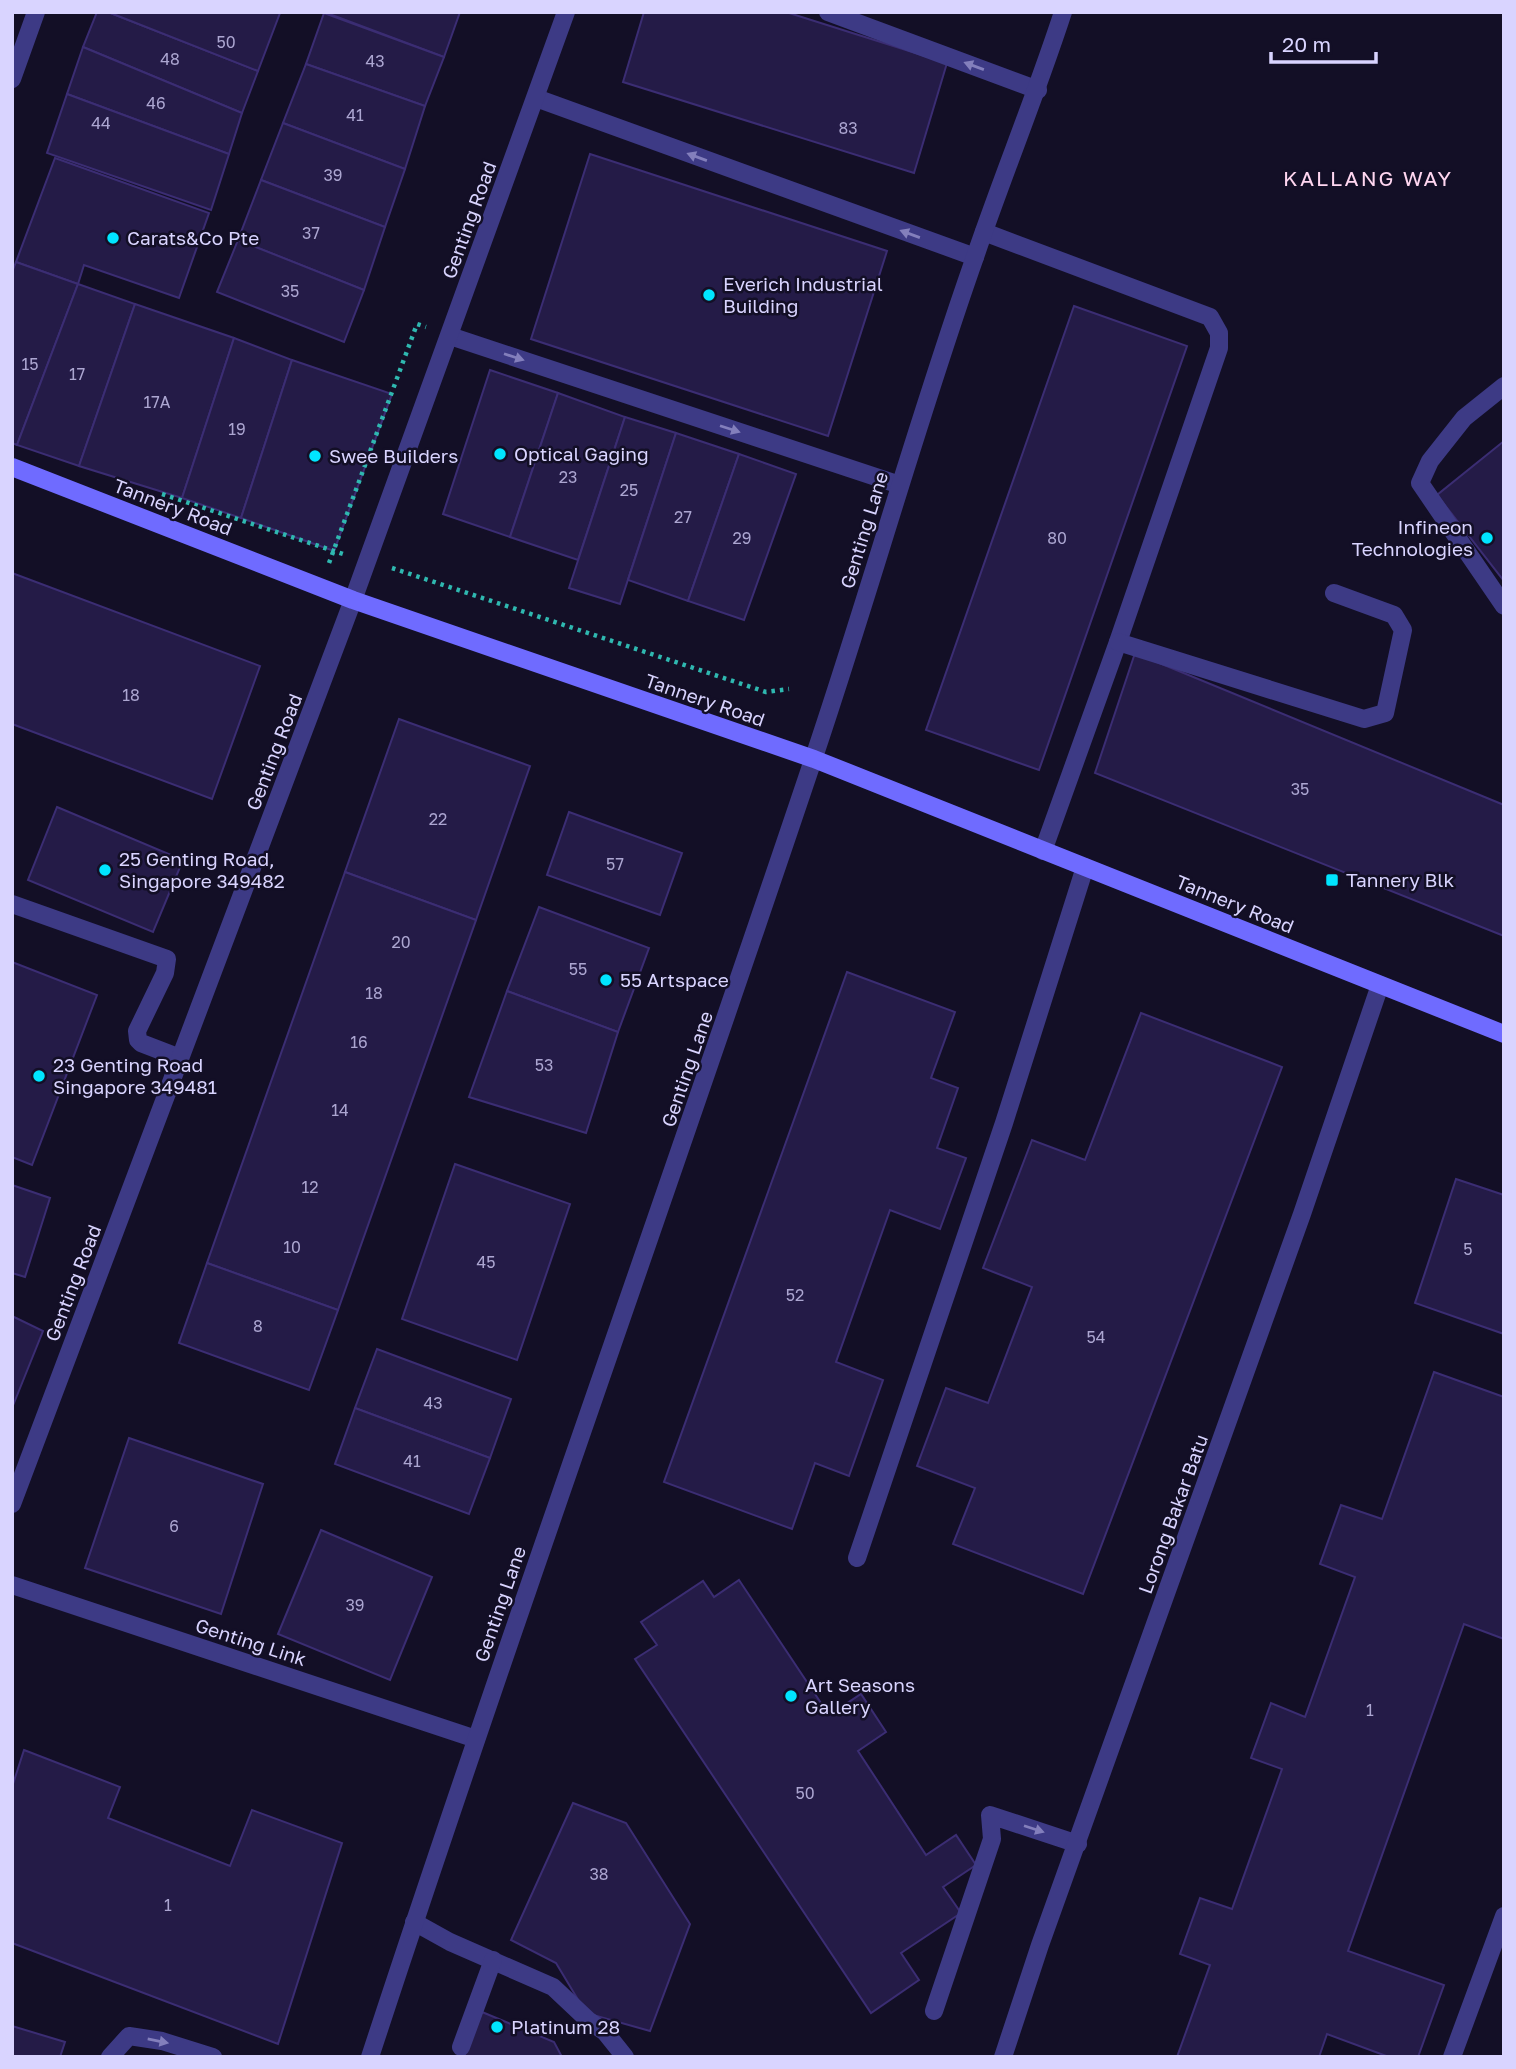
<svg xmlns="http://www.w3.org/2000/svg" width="1516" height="2069" viewBox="0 0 1516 2069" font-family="'Golos Text',sans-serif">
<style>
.building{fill:#241b47;stroke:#3b2d73;stroke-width:2}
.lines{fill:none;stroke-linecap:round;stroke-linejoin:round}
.path{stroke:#2fb8b0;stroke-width:4.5;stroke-dasharray:3.5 5;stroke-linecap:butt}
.lane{stroke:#3d3a85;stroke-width:18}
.street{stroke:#3d3a85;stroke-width:18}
.secondary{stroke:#6f6bff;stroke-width:18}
.oneway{fill:#837fbc}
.poi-dot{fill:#00e5ff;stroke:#130f26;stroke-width:2.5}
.labels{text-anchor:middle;stroke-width:5;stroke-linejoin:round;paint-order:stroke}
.number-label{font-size:16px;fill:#aca6d1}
.street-label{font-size:19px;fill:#d9d4ff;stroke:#130f26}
.poi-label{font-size:19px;fill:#d9d4ff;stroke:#130f26;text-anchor:start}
.neighbourhood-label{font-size:21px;letter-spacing:2px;fill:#ffd6f0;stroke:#130f26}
</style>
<rect width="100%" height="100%" fill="#130f26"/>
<g class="building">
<path d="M97,12H108L258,71L242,113L83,47Z"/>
<path d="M108,12H278L280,13L258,71Z"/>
<path d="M324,12H460L444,57Z"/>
<path d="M644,12H786L947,63L914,173L623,82Z"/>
<path d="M324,13L444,57L425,106L306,64Z"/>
<path d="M83,47L242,113L229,154L67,94Z"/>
<path d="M306,64L425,106L405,169L283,123Z"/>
<path d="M67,94L229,154L211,210L47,153Z"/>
<path d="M283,123L405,169L385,227L261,180Z"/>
<path d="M590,154L887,251L828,436L531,339Z"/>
<path d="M55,158L209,213L179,298L84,265L78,284L16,262Z"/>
<path d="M261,180L385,227L364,290L238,240Z"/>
<path d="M238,240L364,290L344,342L217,292Z"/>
<path d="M16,262L78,284L17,445L12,443V272Z"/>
<path d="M78,284L135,304L79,466L17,445Z"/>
<path d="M135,304L234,338L182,498L79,466Z"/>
<path d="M1074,306L1187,346L1039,770L926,730Z"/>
<path d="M234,338L292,360L241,518L182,498Z"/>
<path d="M292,360L392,394L334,551L241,518Z"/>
<path d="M490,370L558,393L510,537L443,514Z"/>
<path d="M558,393L625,417L578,560L510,537Z"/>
<path d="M625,417L676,433L620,604L569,588Z"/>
<path d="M676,433L739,454L688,601L628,580Z"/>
<path d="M1504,441V581L1437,495Z"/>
<path d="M739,454L796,474L744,620L688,601Z"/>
<path d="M12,573L260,666L212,799L12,724Z"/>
<path d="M1135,653L1504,805V936L1095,773Z"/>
<path d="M399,719L530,766L476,920L345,872Z"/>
<path d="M57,807L183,860L153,932L28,880Z"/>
<path d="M569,812L682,853L660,915L547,875Z"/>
<path d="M345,872L476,920L338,1310L207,1263Z"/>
<path d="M539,907L649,948L618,1032L507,991Z"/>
<path d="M12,962L97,995L32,1165L12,1157Z"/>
<path d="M847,972L955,1012L931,1078L958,1088L937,1148L966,1158L940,1229L890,1210L836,1362L883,1380L849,1476L815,1463L792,1529L664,1482Z"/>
<path d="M507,991L618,1032L586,1133L469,1097Z"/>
<path d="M1141,1013L1282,1067L1083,1594L953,1544L975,1488L917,1466L946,1388L988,1403L1032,1287L983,1268L1032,1140L1085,1160Z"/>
<path d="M455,1164L570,1204L517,1360L402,1319Z"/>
<path d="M1456,1179L1504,1195V1334L1415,1303Z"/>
<path d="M12,1185L50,1198L25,1277L12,1273Z"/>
<path d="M207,1263L338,1310L309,1390L179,1343Z"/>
<path d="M12,1316L43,1331L12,1408Z"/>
<path d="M377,1349L511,1399L490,1458L355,1408Z"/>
<path d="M1434,1372L1504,1397V1639L1464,1624L1348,1951L1444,1985L1418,2057H1389L1327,2034L1319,2057H1177L1210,1965L1180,1954L1200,1898L1232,1909L1282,1769L1251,1758L1271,1703L1305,1717L1355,1577L1320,1564L1341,1505L1382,1519Z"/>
<path d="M355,1408L490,1458L469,1514L335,1464Z"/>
<path d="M129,1438L263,1484L221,1614L85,1568Z"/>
<path d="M321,1530L432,1577L390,1680L278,1634Z"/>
<path d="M739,1580L829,1715L861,1694L886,1732L858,1751L926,1855L956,1835L976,1865L943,1887L961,1913L901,1953L919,1980L871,2013L635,1659L657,1645L641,1622L703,1581L714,1597Z"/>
<path d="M24,1750L120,1787L108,1818L230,1866L252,1810L342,1843L278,2044L12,1943V1787Z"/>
<path d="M573,1803L626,1823L690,1924L650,2031L586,2013L556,1963L511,1940Z"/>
<path d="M482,2012L554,2042L562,2057H464Z"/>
<path d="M12,2026L65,2042L60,2057H12Z"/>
</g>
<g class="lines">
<g class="path">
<path d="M162,494L343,554"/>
<path d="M329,563L417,324L426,327"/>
<path d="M392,568L766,692L789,689"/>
<path d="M12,1555H13"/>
</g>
<g class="lane">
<path d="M828,12L1038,90"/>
<path d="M536,98L975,257"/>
<path d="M984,232L1210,317L1219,333V348L1118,642L1043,851"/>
<path d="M450,336L900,485"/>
<path d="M1504,386L1464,418L1430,461L1420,483L1504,606"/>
<path d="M1118,642L1364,719L1385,713L1403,630L1394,615L1334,593"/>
<path d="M12,904L167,959L165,973L137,1031L138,1040L141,1043L180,1058"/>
<path d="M857,1558L1004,1123L1085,867"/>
<path d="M414,1922L450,1942L553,1987L588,2020L605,2032L625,2057"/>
<path d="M934,2011L992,1839L990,1815L1078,1844"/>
<path d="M461,2047L493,1960"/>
<path d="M110,2057L129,2036L162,2041L213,2057"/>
<path d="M1452,2057L1504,1916"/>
</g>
<g class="street">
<path d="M12,79L36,12"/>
<path d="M12,1504L353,600L566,12"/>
<path d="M12,1585L476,1739"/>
<path d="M370,2057C512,1624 667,1195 812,763C869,595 916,424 975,257C1003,175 1036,95 1063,12"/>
<path d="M1003,2057L1040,1945L1302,1214L1380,985"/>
</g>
<path class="secondary" d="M12,467L353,600L814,759L1504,1034"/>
</g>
<defs><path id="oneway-solid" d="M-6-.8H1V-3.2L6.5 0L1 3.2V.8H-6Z" transform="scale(1.75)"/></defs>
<g class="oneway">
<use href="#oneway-solid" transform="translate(974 66) rotate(-160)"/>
<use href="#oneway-solid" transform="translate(697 157) rotate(-160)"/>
<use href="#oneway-solid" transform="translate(910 234) rotate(-160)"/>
<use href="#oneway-solid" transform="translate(514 357) rotate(18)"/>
<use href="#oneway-solid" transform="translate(730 429) rotate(18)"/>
<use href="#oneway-solid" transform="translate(1034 1829) rotate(18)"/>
<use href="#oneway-solid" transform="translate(158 2041) rotate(11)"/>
</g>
<g class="poi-dot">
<circle cx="113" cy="238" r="7"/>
<circle cx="709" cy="295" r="7"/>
<circle cx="500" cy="454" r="7"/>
<circle cx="315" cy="456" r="7"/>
<circle cx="1487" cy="538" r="7"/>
<circle cx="105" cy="870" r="7"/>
<rect x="1325" y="873" width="14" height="14" rx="3.5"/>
<circle cx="606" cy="980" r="7"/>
<circle cx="39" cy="1076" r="7"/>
<circle cx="791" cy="1696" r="7"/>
<circle cx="497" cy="2027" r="7"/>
</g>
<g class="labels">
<g class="number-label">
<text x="226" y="48">50</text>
<text x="170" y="65">48</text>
<text x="375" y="67">43</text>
<text x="156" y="109">46</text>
<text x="355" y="121">41</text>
<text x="101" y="129">44</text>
<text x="848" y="134">83</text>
<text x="333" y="181">39</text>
<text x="311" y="239">37</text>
<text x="290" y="297">35</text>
<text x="30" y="370">15</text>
<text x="77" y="380">17</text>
<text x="157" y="408">17A</text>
<text x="237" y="435">19</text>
<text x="568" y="483">23</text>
<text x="629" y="496">25</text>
<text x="683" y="523">27</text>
<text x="742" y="544">29</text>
<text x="1057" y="544">80</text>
<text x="131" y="701">18</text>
<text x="1300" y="795">35</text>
<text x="438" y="825">22</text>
<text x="615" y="870">57</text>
<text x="401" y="948">20</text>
<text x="578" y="975">55</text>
<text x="374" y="999">18</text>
<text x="359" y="1048">16</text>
<text x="544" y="1071">53</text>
<text x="340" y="1116">14</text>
<text x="310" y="1193">12</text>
<text x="292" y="1253">10</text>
<text x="1468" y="1255">5</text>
<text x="486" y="1268">45</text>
<text x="795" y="1301">52</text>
<text x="258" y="1332">8</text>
<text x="1096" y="1343">54</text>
<text x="433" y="1409">43</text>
<text x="412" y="1467">41</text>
<text x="174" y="1532">6</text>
<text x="355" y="1611">39</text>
<text x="1370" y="1716">1</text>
<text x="805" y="1799">50</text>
<text x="599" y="1880">38</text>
<text x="168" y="1911">1</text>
</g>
<g class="street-label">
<text transform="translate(469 220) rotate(-70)" y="7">Genting Road</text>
<text transform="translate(173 507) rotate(21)" y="7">Tannery Road</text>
<text transform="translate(864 530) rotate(-73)" y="7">Genting Lane</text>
<text transform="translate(705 700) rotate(19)" y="7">Tannery Road</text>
<text transform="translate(274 752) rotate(-69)" y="7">Genting Road</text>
<text transform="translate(1235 904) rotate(22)" y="7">Tannery Road</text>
<text transform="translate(687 1069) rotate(-71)" y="7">Genting Lane</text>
<text transform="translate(73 1283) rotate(-69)" y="7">Genting Road</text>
<text transform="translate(1173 1514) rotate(-70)" y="7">Lorong Bakar Batu</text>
<text transform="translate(500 1604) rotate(-71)" y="7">Genting Lane</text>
<text transform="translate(251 1642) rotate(18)" y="7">Genting Link</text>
</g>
<g class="poi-label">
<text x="127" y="245">Carats&amp;Co Pte</text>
<text x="723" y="291">Everich Industrial<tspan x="723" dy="22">Building</tspan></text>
<text x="514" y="461">Optical Gaging</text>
<text x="329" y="463">Swee Builders</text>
<text x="1473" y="534" text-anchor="end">Infineon<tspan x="1473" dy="22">Technologies</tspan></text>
<text x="119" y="866">25 Genting Road,<tspan x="119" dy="22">Singapore 349482</tspan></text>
<text x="1346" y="887">Tannery Blk</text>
<text x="620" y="987">55 Artspace</text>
<text x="53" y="1072">23 Genting Road<tspan x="53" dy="22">Singapore 349481</tspan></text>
<text x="805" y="1692">Art Seasons<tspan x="805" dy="22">Gallery</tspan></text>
<text x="511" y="2034">Platinum 28</text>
</g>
<g class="neighbourhood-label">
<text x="1368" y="186">KALLANG WAY</text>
</g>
</g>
<rect width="1516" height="2069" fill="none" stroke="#d9d4ff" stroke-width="28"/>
<path d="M1271 52v10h105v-10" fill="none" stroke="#d9d4ff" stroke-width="3.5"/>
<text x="1282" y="52" font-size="21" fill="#d9d4ff" stroke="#130f26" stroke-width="5" paint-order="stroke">20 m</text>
</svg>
